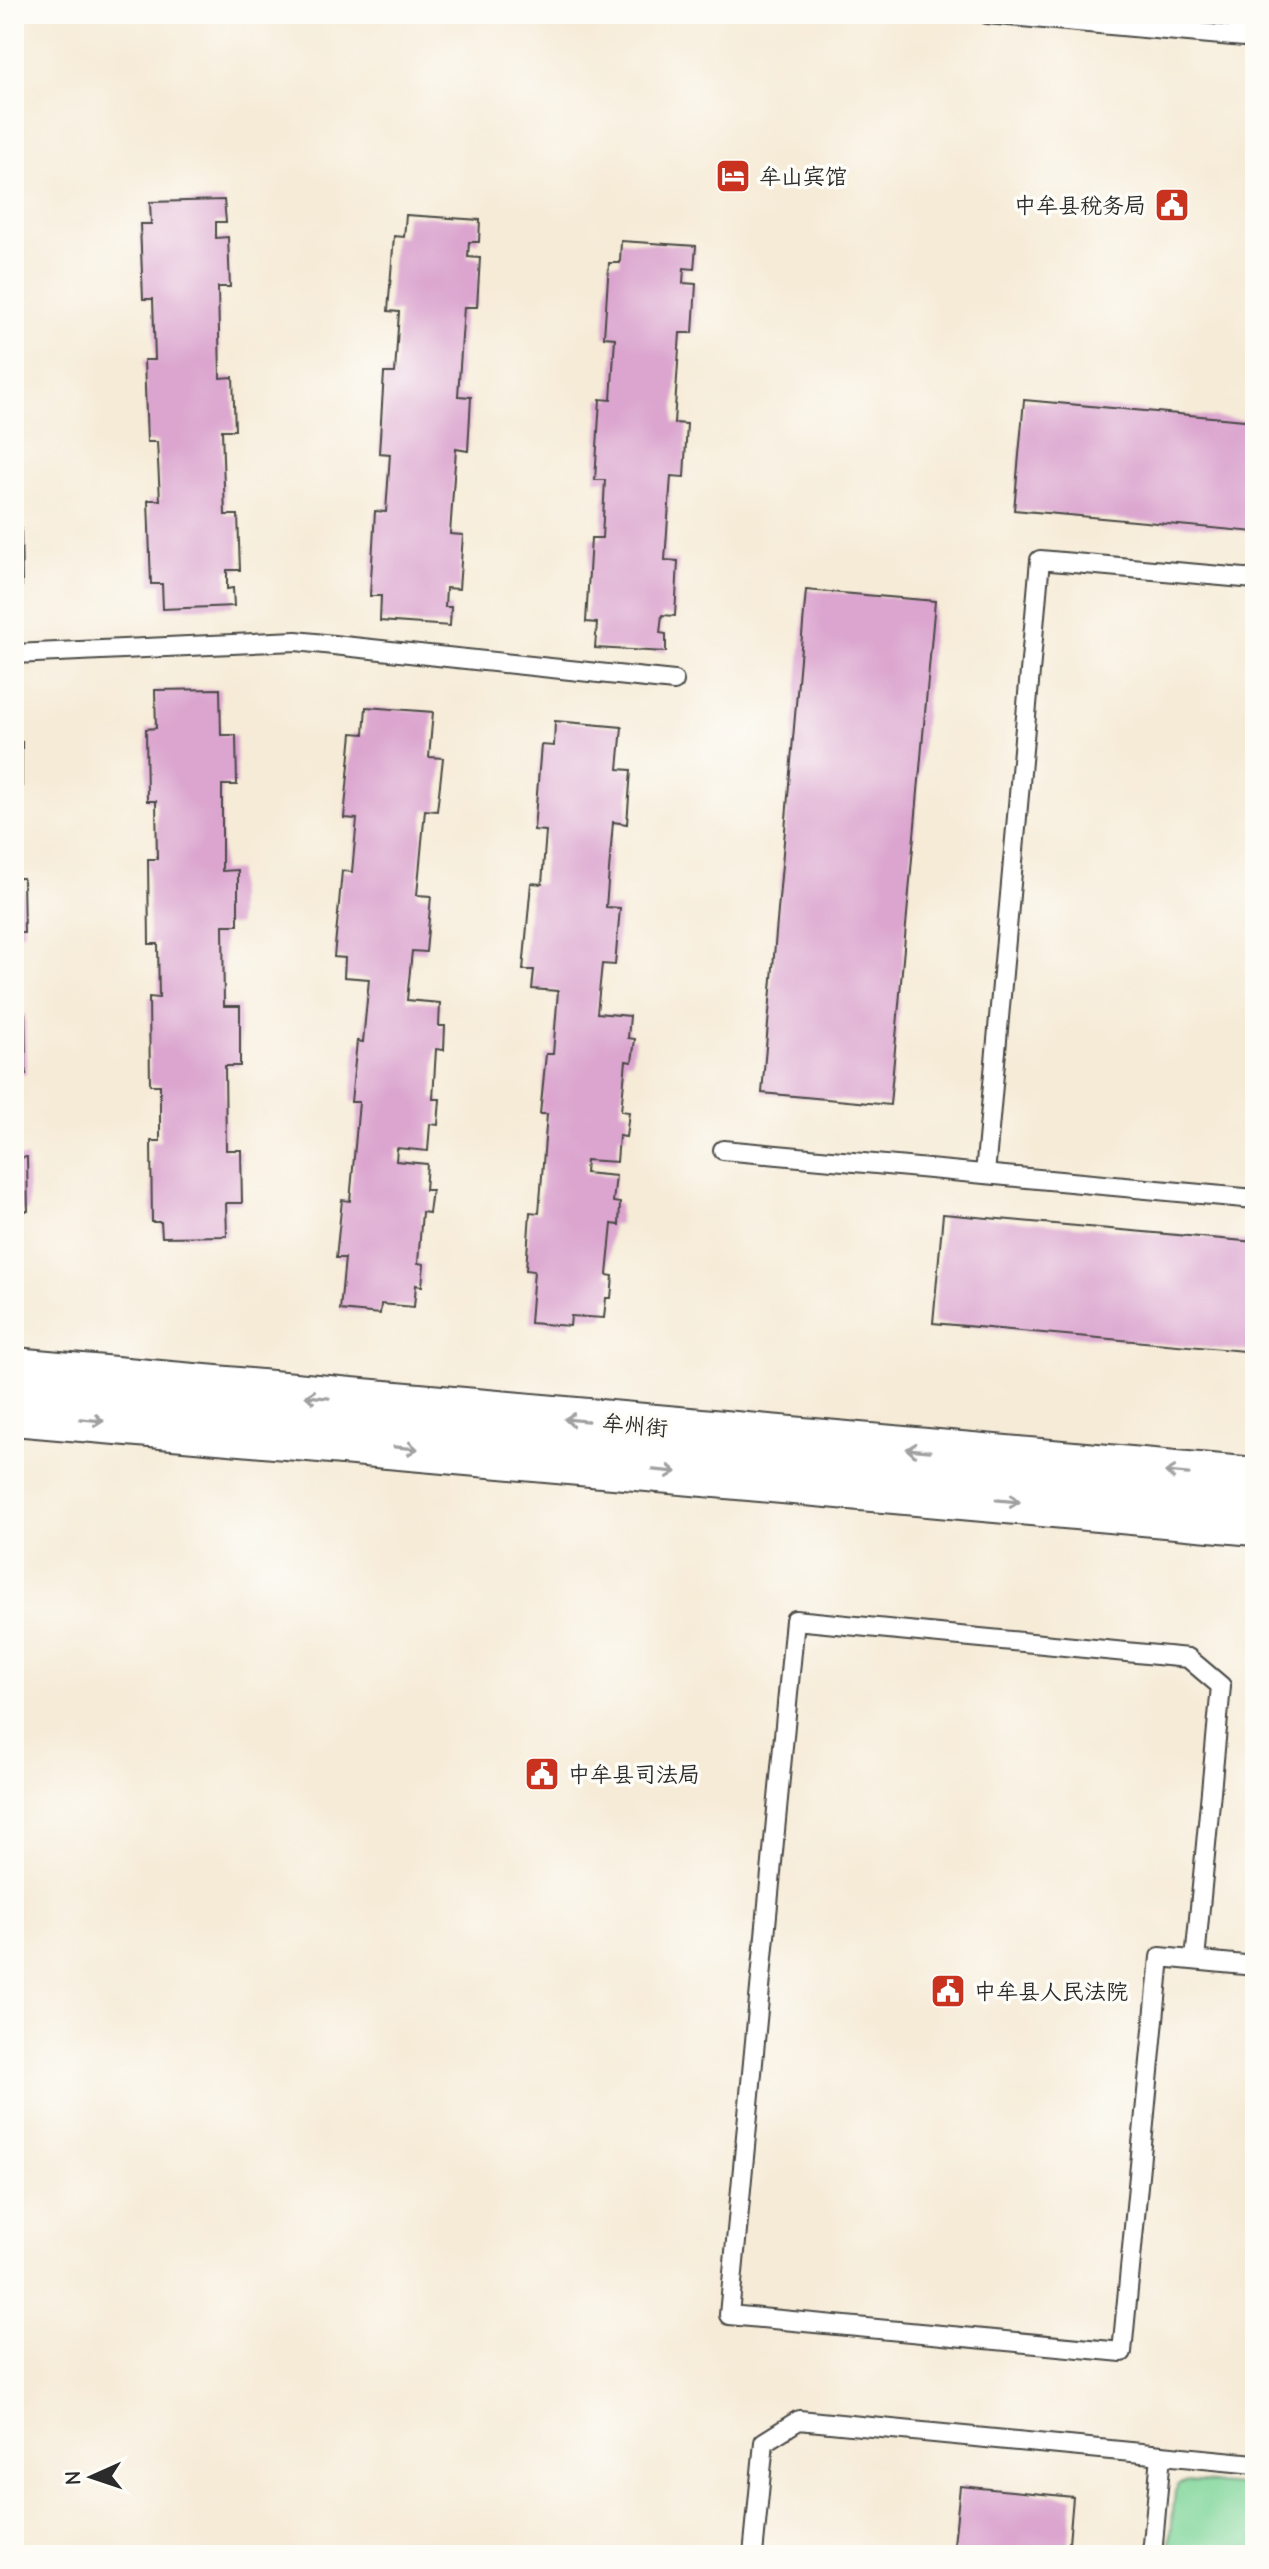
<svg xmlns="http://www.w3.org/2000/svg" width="1269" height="2569" viewBox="0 0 1269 2569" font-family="'Comic Neue','LXGW WenKai TC',sans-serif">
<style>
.green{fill:#7fd599;stroke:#558062;stroke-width:2}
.building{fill:#dba5cf}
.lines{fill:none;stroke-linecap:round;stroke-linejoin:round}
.service-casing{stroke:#494845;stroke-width:22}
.tertiary-casing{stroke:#494845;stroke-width:48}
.service{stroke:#fff;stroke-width:18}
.tertiary{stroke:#fff;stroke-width:44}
.oneway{stroke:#a0a0a0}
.labels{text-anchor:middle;stroke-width:7;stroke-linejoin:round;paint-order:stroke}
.poi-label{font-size:22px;fill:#2b2b2b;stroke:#fdfcf7;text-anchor:start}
.street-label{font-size:22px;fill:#2b2b2b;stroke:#fdfcf7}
</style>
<rect width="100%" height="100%" fill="#fdfcf7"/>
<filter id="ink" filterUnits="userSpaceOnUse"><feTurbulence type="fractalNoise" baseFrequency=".0125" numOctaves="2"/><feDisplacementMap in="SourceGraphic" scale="16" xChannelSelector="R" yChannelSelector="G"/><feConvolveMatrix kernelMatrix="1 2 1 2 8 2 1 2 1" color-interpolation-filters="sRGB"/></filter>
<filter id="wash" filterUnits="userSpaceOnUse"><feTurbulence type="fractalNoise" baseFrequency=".006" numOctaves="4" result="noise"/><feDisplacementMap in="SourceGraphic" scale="32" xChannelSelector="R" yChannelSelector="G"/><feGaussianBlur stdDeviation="1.8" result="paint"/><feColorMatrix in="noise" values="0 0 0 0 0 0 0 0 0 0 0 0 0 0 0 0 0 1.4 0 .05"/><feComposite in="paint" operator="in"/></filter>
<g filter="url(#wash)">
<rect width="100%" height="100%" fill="#f6ebd7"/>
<path class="green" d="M1188,2481L1255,2486V2555H1169L1175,2491L1179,2484Z"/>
<g id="blocks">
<g class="building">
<path d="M14,191H17L19,289H14Z"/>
<path d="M224,200L226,222H216V238L228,237L230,287H218L220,378L233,377L235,430H222L225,515H238L240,570H227V589L233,588L234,606L163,609L162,584H151L148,500H160L157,442H147L144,360H155L153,299H143L140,224H151L150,202Z"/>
<path d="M406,215L480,220L479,242H469L468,257L480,258L477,307H464L458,396L471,397L468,451L456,449L450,534L463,535L459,589L446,588L445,607H451L450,626L380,621L381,596H370L375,511L386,512L390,454L379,453L384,373H395L399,312L388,311L394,236L404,237Z"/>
<path d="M621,241L696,246L694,269L684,268L683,283L696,284L693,333H680L674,423L687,424L684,477L671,476L665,560L678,561L675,616L662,615L660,633L666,634V652L595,648L597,623L586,622L591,538H602L605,480H595L600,399L611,400L615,338L604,337L609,263H620Z"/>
<path d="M14,355H19L21,449H14Z"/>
<path d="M1024,400L1255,421V532L1014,510Z"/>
<path d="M14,524H21L22,586H14Z"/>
<path d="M806,590L935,601L890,1105L762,1093Z"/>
<path d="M220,689L221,735H236L237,785H222V871L238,870V925H223L224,1006H240V1066H225L226,1150H241L242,1203H226L227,1236L162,1237L161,1222H152L151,1141H160V1085H150L149,997L159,998L158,944H149L148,859H157L156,801H147L146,729L156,728L155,690Z"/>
<path d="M366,707L433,712L429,757L443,758L437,811L425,810L417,895L431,896L426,952L412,951L407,1000L440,1003L439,1026H445L444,1050L436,1049L433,1099H440L438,1125L430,1124L428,1151L397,1148L396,1161L427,1164L425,1190H432L429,1213L422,1212L418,1263L424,1264L422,1286L416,1285L414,1307L381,1304L380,1314L340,1310L345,1258H336L342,1200L350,1201L359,1102H351L357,1041L363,1042L369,979L344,977L345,958L334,957L342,871L352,872L357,819L344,818L352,733L364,734Z"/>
<path d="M555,721L622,727L618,769L631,770L627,824L613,822L606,907L620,908L615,965L602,964L597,1013L630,1016L628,1038L635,1039L632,1062L626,1061L621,1111L629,1112L626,1137L619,1136L617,1162L586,1160L585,1173L616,1176L613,1202L620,1203L619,1225L612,1224L607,1275L613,1276L611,1298H606L604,1318L571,1316L570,1326L530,1323L534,1271L526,1270L530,1212L539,1213L547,1114H540L546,1054H553L558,991L532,989L534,970H523L531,883L542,884L546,831L534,830L541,745L554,746Z"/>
<path d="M22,742V793H14V743Z"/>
<path d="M14,878H23L24,933H14Z"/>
<path d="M14,1014H25L26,1074H14Z"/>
<path d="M27,1157L28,1211H14V1158Z"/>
<path d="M943,1214L1255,1242V1352L933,1323Z"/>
<path d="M960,2486L1073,2497L1068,2555H953Z"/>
</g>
</g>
</g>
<g filter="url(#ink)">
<use href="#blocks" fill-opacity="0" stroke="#494845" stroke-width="2"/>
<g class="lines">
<g class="service-casing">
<g id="service">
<path d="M987,14L1255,38"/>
<path d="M14,654L296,641L674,681"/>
<path d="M723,1150L1255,1199"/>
<path d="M985,1174L1040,560L1255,579"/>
<path d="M1195,1960L1221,1686L1188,1658L795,1620L729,2315L1122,2352L1160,1957L1255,1966"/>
<path d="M753,2555L764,2442L799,2420L1255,2464"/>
<path d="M1152,2555L1161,2455"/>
</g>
</g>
<g class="tertiary-casing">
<g id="tertiary">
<path d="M14,1370L1255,1480"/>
<path d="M14,1413L1255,1523"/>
</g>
</g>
<use href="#service" class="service"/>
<use href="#tertiary" class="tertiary"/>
</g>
<defs><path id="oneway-shaft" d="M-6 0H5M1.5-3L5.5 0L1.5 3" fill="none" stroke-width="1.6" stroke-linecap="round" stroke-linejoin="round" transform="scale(2)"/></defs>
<g class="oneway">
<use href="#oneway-shaft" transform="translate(317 1397) rotate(-175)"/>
<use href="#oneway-shaft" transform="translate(92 1420) rotate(5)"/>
<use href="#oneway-shaft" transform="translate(576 1420) rotate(-175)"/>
<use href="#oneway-shaft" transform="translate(406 1448) rotate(5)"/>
<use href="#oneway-shaft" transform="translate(918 1450) rotate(-175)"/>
<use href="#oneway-shaft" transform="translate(665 1471) rotate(5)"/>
<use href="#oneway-shaft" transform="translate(1177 1473) rotate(-175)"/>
<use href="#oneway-shaft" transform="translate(1008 1501) rotate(5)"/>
</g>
</g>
<defs>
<g id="hotel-square" transform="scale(1.8)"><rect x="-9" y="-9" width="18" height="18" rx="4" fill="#c8321e" stroke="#fdfcf7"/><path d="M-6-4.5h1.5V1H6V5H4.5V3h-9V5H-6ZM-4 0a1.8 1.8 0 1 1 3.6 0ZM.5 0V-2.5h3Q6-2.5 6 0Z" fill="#fff"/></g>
<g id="civic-square" transform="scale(1.8)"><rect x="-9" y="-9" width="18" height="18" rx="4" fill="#c8321e" stroke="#fdfcf7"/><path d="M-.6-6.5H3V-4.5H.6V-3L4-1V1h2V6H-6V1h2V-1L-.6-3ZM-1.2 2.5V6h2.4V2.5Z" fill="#fff"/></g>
</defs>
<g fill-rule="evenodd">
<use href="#hotel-square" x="733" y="176"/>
<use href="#civic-square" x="1172" y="205"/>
<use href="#civic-square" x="542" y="1774"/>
<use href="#civic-square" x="948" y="1991"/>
</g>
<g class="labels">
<g class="poi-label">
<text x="759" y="184">牟山宾馆</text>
<text x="1146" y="213" text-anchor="end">中牟县税务局</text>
<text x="568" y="1782">中牟县司法局</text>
<text x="974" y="1999">中牟县人民法院</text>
</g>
<g class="street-label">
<text transform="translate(635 1425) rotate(5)" y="8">牟州街</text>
</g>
</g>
<rect width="1269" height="2569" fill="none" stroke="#fdfcf7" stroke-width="48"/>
<g transform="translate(92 2477) rotate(267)" stroke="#fdfcf7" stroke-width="6" paint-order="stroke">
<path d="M0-6L14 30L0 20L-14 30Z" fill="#2b2b2b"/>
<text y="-12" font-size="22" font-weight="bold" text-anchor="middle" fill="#2b2b2b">N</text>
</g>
</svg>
